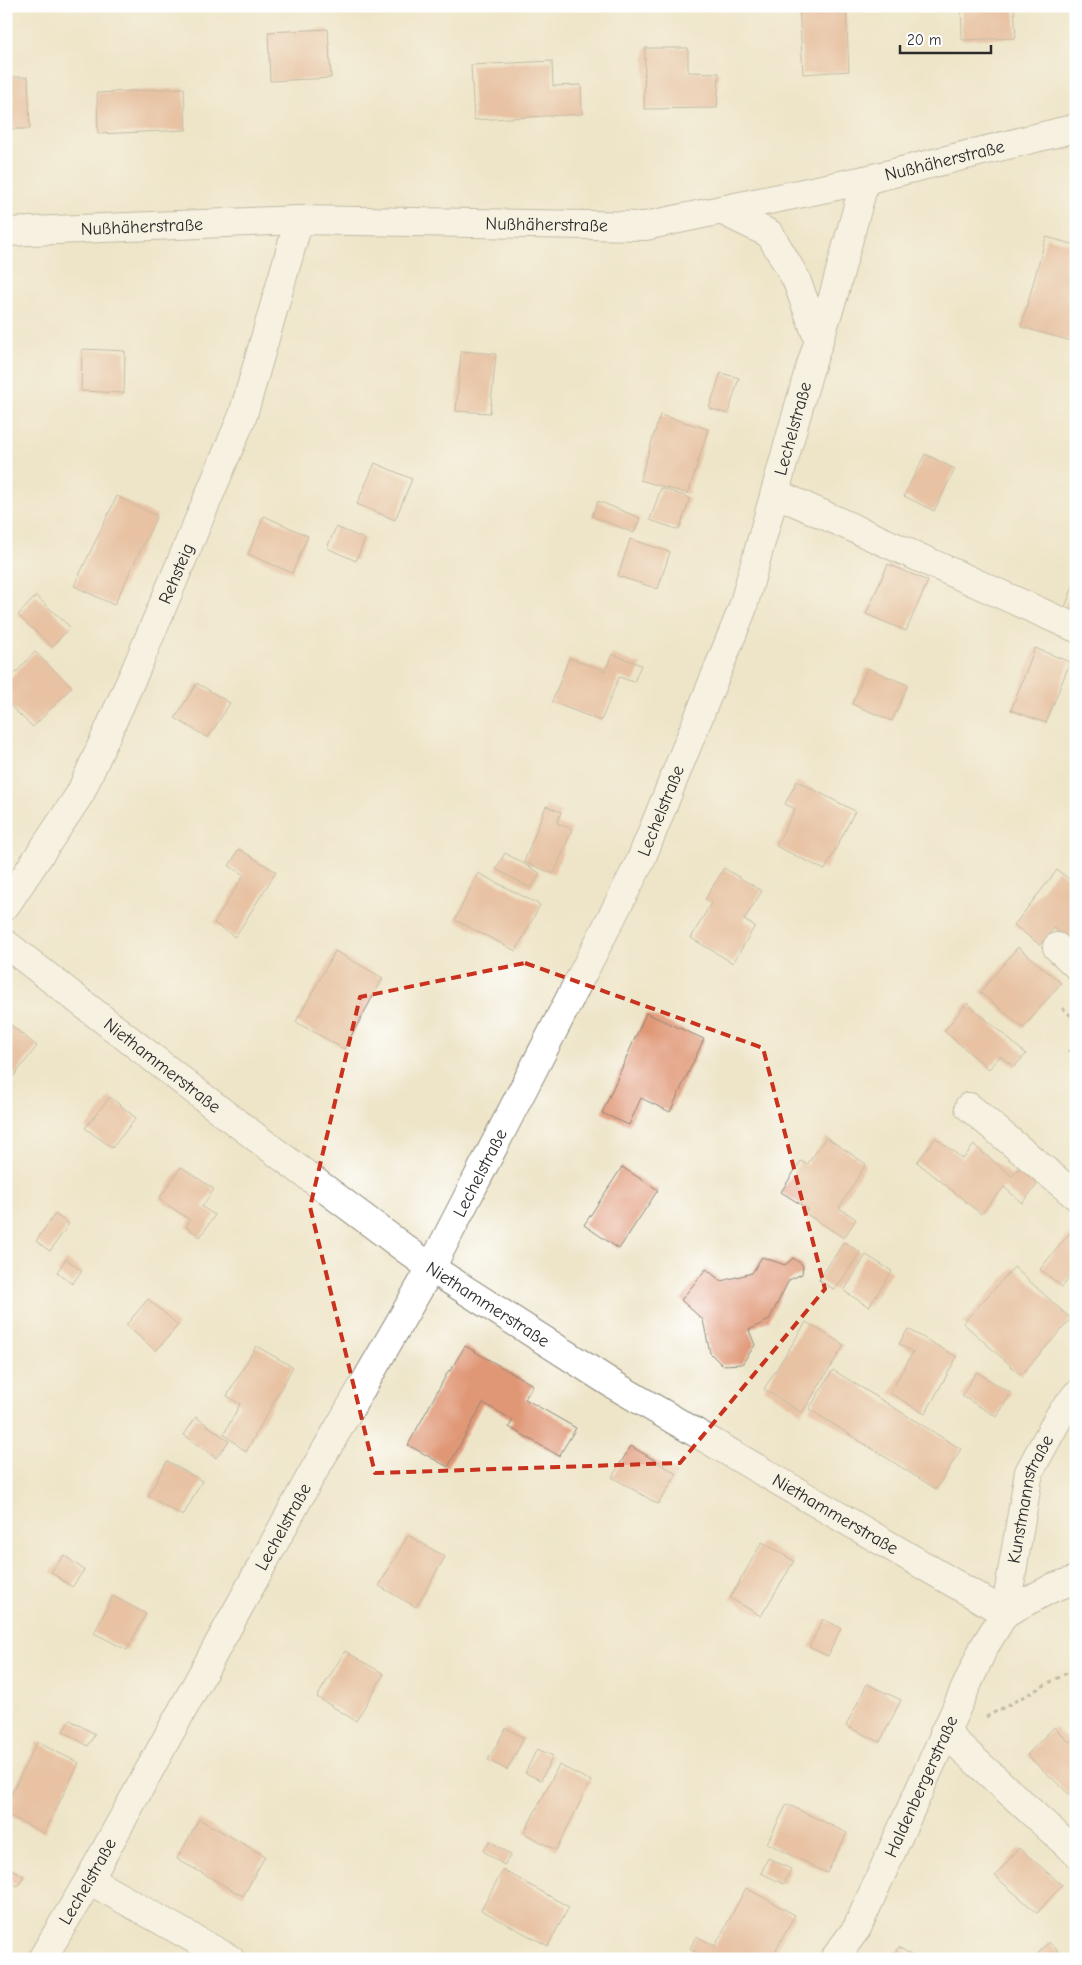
<svg xmlns="http://www.w3.org/2000/svg" width="1082" height="1965" viewBox="0 0 1082 1965" font-family="'Comic Neue',sans-serif">
<style>
.building{fill:#e09776}
.lines{fill:none;stroke-linecap:round;stroke-linejoin:round}
.minor-casing{stroke:#8c887a;stroke-width:30}
.path{stroke:#8c887a;stroke-width:3;stroke-dasharray:4 4;stroke-linecap:butt}
.minor{stroke:#fff;stroke-width:28}
.marked{fill:none;stroke:#c8321e;stroke-width:4;stroke-dasharray:10 6;stroke-linejoin:round}
.labels{text-anchor:middle;stroke-width:4;stroke-linejoin:round;paint-order:stroke}
.street-label{font-size:18px;fill:#2b2b2b;stroke:#fff}
</style>
<rect width="100%" height="100%" fill="#fff"/>
<filter id="ink" filterUnits="userSpaceOnUse"><feTurbulence type="fractalNoise" baseFrequency=".02" numOctaves="2"/><feDisplacementMap in="SourceGraphic" scale="10" xChannelSelector="R" yChannelSelector="G"/><feConvolveMatrix kernelMatrix="1 2 1 2 8 2 1 2 1" color-interpolation-filters="sRGB"/></filter>
<filter id="wash" filterUnits="userSpaceOnUse"><feTurbulence type="fractalNoise" baseFrequency=".0096" numOctaves="4" result="noise"/><feDisplacementMap in="SourceGraphic" scale="20" xChannelSelector="R" yChannelSelector="G"/><feGaussianBlur stdDeviation="1.12" result="paint"/><feColorMatrix in="noise" values="0 0 0 0 0 0 0 0 0 0 0 0 0 0 0 0 0 1.4 0 .05"/><feComposite in="paint" operator="in"/></filter>
<g filter="url(#wash)">
<rect width="100%" height="100%" fill="#eee5c9"/>
<g id="blocks">
<g class="building">
<path d="M799,6H846L849,71L803,74Z"/>
<path d="M961,6H1014L1016,38L962,40Z"/>
<path d="M328,29L331,78L270,81L268,32Z"/>
<path d="M645,48H688V72L719,73L717,108L644,109Z"/>
<path d="M552,61L553,86L581,85L582,114L474,120L471,65Z"/>
<path d="M6,77H28L30,129H6Z"/>
<path d="M184,88L186,130L98,134L97,93Z"/>
<path d="M1046,237L1076,245L1075,342L1021,327Z"/>
<path d="M82,349L125,351L124,393L81,391Z"/>
<path d="M461,351L496,354L490,413L456,411Z"/>
<path d="M721,373L739,378L728,414L709,408Z"/>
<path d="M660,415L708,429L688,494L640,480Z"/>
<path d="M925,454L955,469L934,511L904,496Z"/>
<path d="M375,463L412,479L395,520L357,504Z"/>
<path d="M661,488L690,498L679,530L650,520Z"/>
<path d="M117,496L157,516L114,605L74,586Z"/>
<path d="M598,501L640,518L634,533L592,516Z"/>
<path d="M264,516L308,536L292,573L248,554Z"/>
<path d="M336,527L365,539L356,561L327,548Z"/>
<path d="M630,539L670,552L658,589L618,576Z"/>
<path d="M888,564L928,581L906,631L866,614Z"/>
<path d="M1076,579V617L1063,612Z"/>
<path d="M36,596L70,627L52,647L18,615Z"/>
<path d="M1035,648L1070,662L1046,723L1011,710Z"/>
<path d="M35,652L72,687L33,727L6,702V683Z"/>
<path d="M612,654L641,665L634,682L619,677L601,721L552,702L569,658L605,671Z"/>
<path d="M867,668L908,685L892,721L852,704Z"/>
<path d="M197,683L230,703L208,738L175,718Z"/>
<path d="M797,781L855,811L825,870L776,846L795,809L785,804Z"/>
<path d="M546,806L561,812L557,823L572,829L554,874L524,862Z"/>
<path d="M239,849L276,872L235,937L214,923L244,875L229,866Z"/>
<path d="M505,853L540,873L531,888L496,869Z"/>
<path d="M724,868L762,891L744,920L755,926L733,963L691,938L711,903L705,899Z"/>
<path d="M1057,870L1076,884V945L1054,928L1040,945L1014,925Z"/>
<path d="M478,873L540,905L516,951L455,920Z"/>
<path d="M1018,947L1061,983L1023,1028L980,992Z"/>
<path d="M335,951L383,978L344,1049L296,1022Z"/>
<path d="M967,1003L1026,1054L1014,1067L1000,1056L989,1069L944,1031Z"/>
<path d="M646,1013L704,1039L670,1112L641,1098L629,1125L602,1113Z"/>
<path d="M8,1023L37,1046L14,1076L6,1070Z"/>
<path d="M110,1097L136,1118L112,1148L85,1128Z"/>
<path d="M826,1137L866,1164L839,1208L856,1219L844,1238L805,1213L808,1209L781,1192L801,1161L807,1165Z"/>
<path d="M936,1138L963,1159L974,1145L1012,1176L1023,1163L1042,1179L1022,1203L1004,1187L981,1214L917,1162Z"/>
<path d="M181,1167L214,1189L202,1207L215,1215L200,1237L186,1227L190,1220L159,1199Z"/>
<path d="M622,1167L658,1190L619,1249L584,1225Z"/>
<path d="M55,1214L69,1224L50,1251L36,1241Z"/>
<path d="M1070,1233L1076,1238V1274L1074,1272L1062,1287L1040,1269Z"/>
<path d="M844,1242L860,1252L835,1290L819,1280Z"/>
<path d="M866,1255L892,1271L869,1307L844,1291Z"/>
<path d="M762,1257L785,1265L793,1258L803,1265L802,1274L789,1280L769,1320L749,1330L755,1345L742,1364L722,1365L710,1353L703,1320L681,1300L706,1269L721,1281L752,1273Z"/>
<path d="M66,1259L82,1271L72,1284L57,1272Z"/>
<path d="M1014,1267L1071,1319L1021,1375L963,1323Z"/>
<path d="M148,1299L178,1325L156,1351L126,1325Z"/>
<path d="M806,1322L844,1345L802,1413L764,1389Z"/>
<path d="M908,1329L957,1357L925,1414L890,1393L913,1352L899,1344Z"/>
<path d="M256,1346L293,1367L246,1452L224,1434L240,1404L227,1396Z"/>
<path d="M465,1346L533,1385L525,1399L576,1428L559,1456L509,1427L513,1420L483,1403L448,1467L408,1445L449,1370L450,1371Z"/>
<path d="M833,1370L961,1449L936,1489L809,1409Z"/>
<path d="M976,1372L1011,1393L997,1417L962,1396Z"/>
<path d="M196,1417L229,1441L216,1458L184,1435Z"/>
<path d="M631,1446L677,1474L658,1504L612,1477Z"/>
<path d="M167,1461L202,1481L183,1516L148,1496Z"/>
<path d="M408,1535L445,1557L416,1607L379,1586Z"/>
<path d="M762,1542L794,1561L761,1616L730,1598Z"/>
<path d="M64,1555L84,1570L72,1587L51,1572Z"/>
<path d="M113,1596L146,1614L127,1650L94,1633Z"/>
<path d="M823,1619L841,1628L828,1656L809,1647Z"/>
<path d="M345,1651L384,1674L356,1721L317,1697Z"/>
<path d="M867,1684L901,1700L880,1742L846,1726Z"/>
<path d="M70,1720L95,1734L88,1746L63,1731Z"/>
<path d="M1054,1727L1069,1742L1076,1735V1791L1071,1796L1027,1755Z"/>
<path d="M506,1728L524,1738L507,1770L488,1760Z"/>
<path d="M37,1742L79,1763L44,1833L6,1814V1805Z"/>
<path d="M537,1749L553,1756L541,1780L525,1773Z"/>
<path d="M559,1765L591,1781L556,1850L524,1833Z"/>
<path d="M787,1804L847,1833L827,1873L767,1843Z"/>
<path d="M199,1819L265,1856L243,1896L177,1859Z"/>
<path d="M490,1841L511,1855L504,1865L483,1851Z"/>
<path d="M1019,1848L1062,1885L1037,1913L995,1876Z"/>
<path d="M768,1858L791,1869L784,1884L761,1873Z"/>
<path d="M6,1866L24,1876L18,1886L6,1880Z"/>
<path d="M503,1870L569,1907L548,1946L481,1910Z"/>
<path d="M746,1888L795,1915L771,1959H738L734,1957L733,1959H707L690,1949L696,1936L715,1946Z"/>
<path d="M1049,1942L1066,1959H1033Z"/>
<path d="M899,1947L917,1959H891Z"/>
</g>
</g>
</g>
<g filter="url(#ink)">
<use href="#blocks" fill-opacity="0" stroke="#8c887a" stroke-width="1"/>
<g class="lines">
<g class="minor-casing">
<g id="minor">
<path d="M721,210L770,234L796,279L819,341"/>
<path id="s1" d="M6,232L299,220L645,226L865,180L1076,128"/>
<path d="M775,493L1076,628"/>
<path id="s2" d="M6,905L80,794L136,669L243,415L299,220"/>
<path id="s3" d="M6,944L221,1111L431,1268L614,1385L1005,1613"/>
<path d="M1057,947L1076,965"/>
<path d="M969,1107L1076,1196"/>
<path d="M1005,1613L1054,1587L1076,1580"/>
<path d="M944,1732L1076,1853"/>
<path d="M89,1880L230,1959"/>
<path id="s4" d="M42,1959L89,1880L312,1474L431,1268L640,862L742,610L808,374L833,297L865,180"/>
<path id="s5" d="M834,1959L857,1928L984,1647L1005,1613L1029,1472L1060,1415L1076,1395"/>
</g>
</g>
<g class="path">
<path d="M1062,1008L1076,1020"/>
<path d="M1068,1052L1076,1044"/>
<path d="M986,1717L1076,1668"/>
</g>
<use href="#minor" class="minor"/>
</g>
</g>
<path d="M0 0H1082V1965H0ZM525,963L763,1048L825,1289L680,1463L375,1473L310,1207L360,997Z" fill="#eee5c9" fill-opacity=".55" fill-rule="evenodd"/>
<path class="marked" d="M525,963L763,1048L825,1289L680,1463L375,1473L310,1207L360,997Z"/>
<g class="labels">
<g class="street-label">
<text dy="6" stroke="none"><textPath href="#s1" startOffset="946">Nußhäherstraße</textPath></text>
<text dy="6" stroke="none"><textPath href="#s1" startOffset="541">Nußhäherstraße</textPath></text>
<text dy="6" stroke="none"><textPath href="#s1" startOffset="136">Nußhäherstraße</textPath></text>
<text dy="6" stroke="none"><textPath href="#s4" startOffset="1710">Lechelstraße</textPath></text>
<text dy="6" stroke="none"><textPath href="#s2" startOffset="374">Rehsteig</textPath></text>
<text dy="6" stroke="none"><textPath href="#s4" startOffset="1305">Lechelstraße</textPath></text>
<text dy="6" stroke="none"><textPath href="#s3" startOffset="198">Niethammerstraße</textPath></text>
<text dy="6" stroke="none"><textPath href="#s4" startOffset="900">Lechelstraße</textPath></text>
<text dy="6" stroke="none"><textPath href="#s3" startOffset="602">Niethammerstraße</textPath></text>
<text dy="6" stroke="none"><textPath href="#s5" startOffset="504">Kunstmannstraße</textPath></text>
<text dy="6" stroke="none"><textPath href="#s3" startOffset="1008">Niethammerstraße</textPath></text>
<text dy="6" stroke="none"><textPath href="#s4" startOffset="495">Lechelstraße</textPath></text>
<text dy="6" stroke="none"><textPath href="#s5" startOffset="194">Haldenbergerstraße</textPath></text>
<text dy="6" stroke="none"><textPath href="#s4" startOffset="90">Lechelstraße</textPath></text>
</g>
</g>
<rect width="1082" height="1965" fill="none" stroke="#fff" stroke-width="25"/>
<path d="M900 45v8h91v-8" fill="none" stroke="#2b2b2b" stroke-width="2.5"/>
<text x="907" y="45" font-size="15" fill="#2b2b2b" stroke="#ffffff" stroke-width="4" paint-order="stroke">20 m</text>
</svg>
